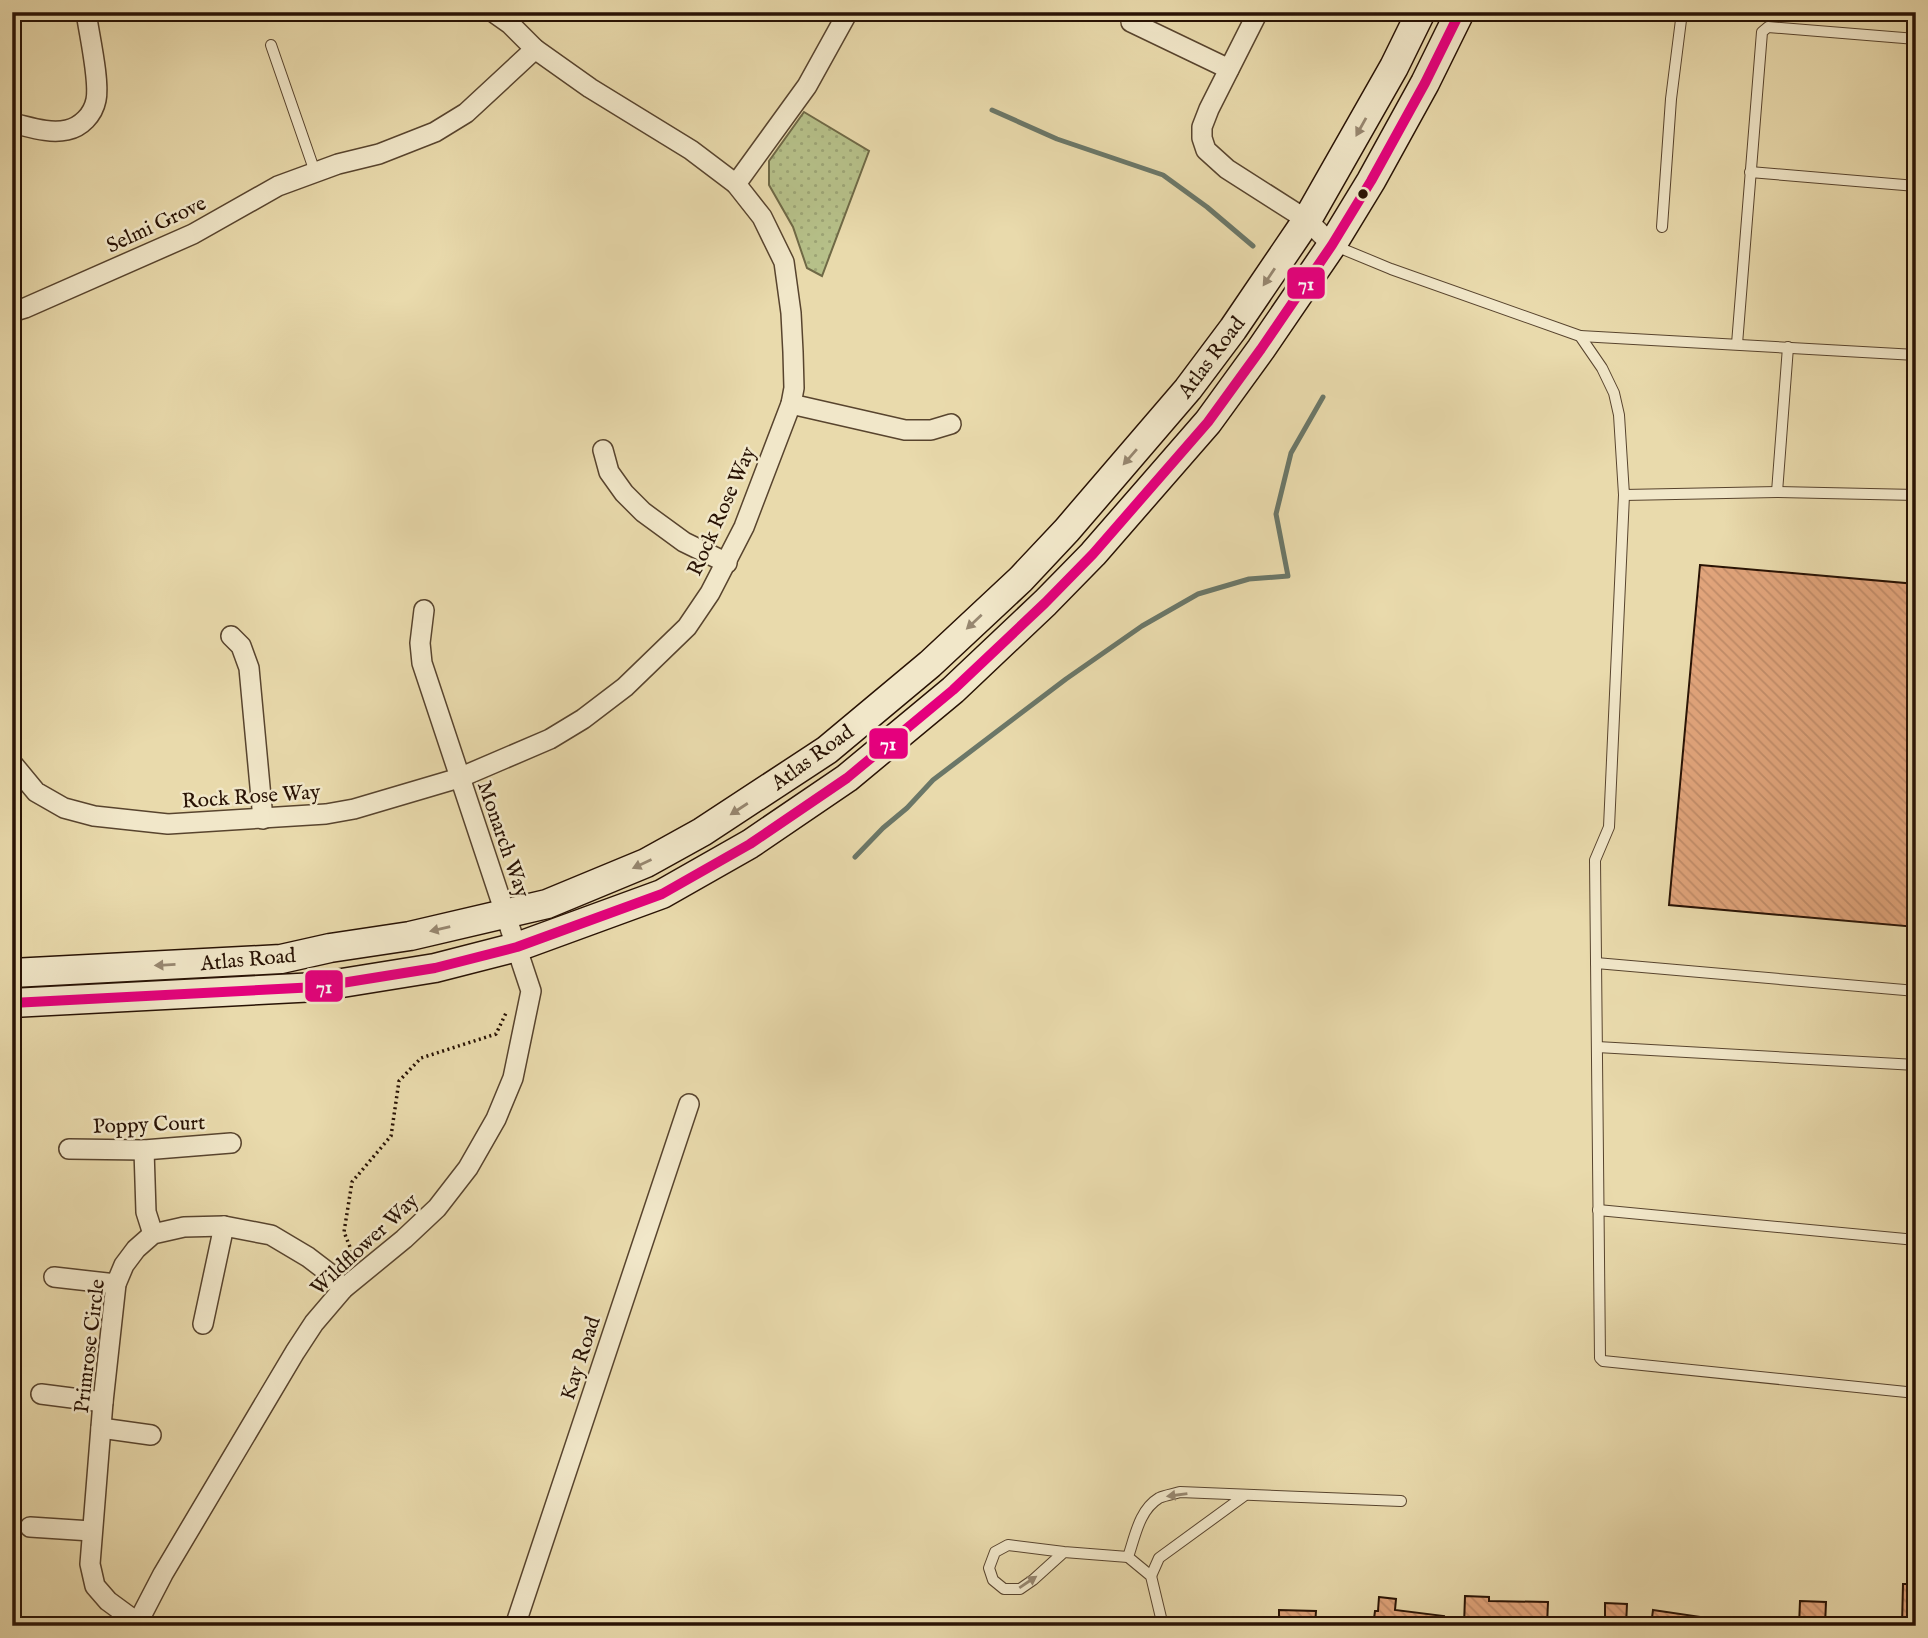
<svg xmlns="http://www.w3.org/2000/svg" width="1928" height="1638" viewBox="0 0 1928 1638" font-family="'IM FELL English',serif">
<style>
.park{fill:url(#park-dots);stroke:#6f6946;stroke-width:2}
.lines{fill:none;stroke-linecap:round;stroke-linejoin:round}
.stream{stroke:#6b7768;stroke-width:5}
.building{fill:url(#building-back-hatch);stroke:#281204;stroke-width:2}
.lane-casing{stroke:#58442e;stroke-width:12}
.street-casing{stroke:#58442e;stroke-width:22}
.secondary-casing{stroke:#281204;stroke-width:31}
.path{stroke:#281204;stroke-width:3.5;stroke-dasharray:2 3.5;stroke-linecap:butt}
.lane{stroke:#f1e7c9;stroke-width:10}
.street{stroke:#f1e7c9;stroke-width:19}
.secondary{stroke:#f1e7c9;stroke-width:28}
.bus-1-casing{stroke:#f1e7c9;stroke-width:16}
.bus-1{stroke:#e5007d;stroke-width:10}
.oneway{fill:#978770}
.bus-dot{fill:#281204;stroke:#f1e7c9;stroke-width:2.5}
.labels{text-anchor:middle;stroke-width:5;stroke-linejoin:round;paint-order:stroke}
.street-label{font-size:21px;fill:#281204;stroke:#f1e7c9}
.line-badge{stroke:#f1e7c9;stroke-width:2.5}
.badge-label{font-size:19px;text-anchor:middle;font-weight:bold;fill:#fff}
</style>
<defs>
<pattern id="park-dots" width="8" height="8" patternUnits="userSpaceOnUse" patternTransform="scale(1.75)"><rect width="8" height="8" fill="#b6c089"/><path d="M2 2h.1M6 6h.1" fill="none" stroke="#9ca475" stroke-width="1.8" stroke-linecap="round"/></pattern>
<pattern id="building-back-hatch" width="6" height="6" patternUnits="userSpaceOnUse" patternTransform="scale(1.75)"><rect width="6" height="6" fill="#e1a47b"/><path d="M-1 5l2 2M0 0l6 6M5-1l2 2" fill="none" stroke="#c18c69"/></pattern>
</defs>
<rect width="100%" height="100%" fill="#e9daac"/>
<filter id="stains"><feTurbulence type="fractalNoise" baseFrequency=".00286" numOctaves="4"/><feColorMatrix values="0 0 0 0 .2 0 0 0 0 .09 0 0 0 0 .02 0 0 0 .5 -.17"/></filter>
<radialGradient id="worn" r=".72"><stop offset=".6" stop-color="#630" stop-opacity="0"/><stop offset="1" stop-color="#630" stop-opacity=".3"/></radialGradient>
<path class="park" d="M804,112L869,151L822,276L807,268L793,227L769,185V161Z"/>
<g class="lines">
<g class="stream">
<path d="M992,110L1057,139L1163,175L1207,207L1253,246"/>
<path d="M855,857L883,828L907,808L933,780L1066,679L1142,626L1198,594L1249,579L1288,576L1276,514L1291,453L1323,397"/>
</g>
</g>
<g class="building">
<path d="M1700,565L1916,584V927L1669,905Z"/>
<path d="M1903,1584H1916V1626H1902Z"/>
<path d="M1465,1596L1489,1597V1601L1548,1602L1547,1626H1464Z"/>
<path d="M1379,1597L1396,1599L1395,1610L1444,1616L1443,1626H1373L1375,1611H1378Z"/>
<path d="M1800,1601L1826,1602L1825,1626H1799Z"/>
<path d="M1605,1603L1627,1604L1626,1626H1605Z"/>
<path d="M1279,1610L1316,1611L1315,1626H1279Z"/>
<path d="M1653,1610L1701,1617L1700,1626H1651Z"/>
</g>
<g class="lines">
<g class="lane-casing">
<g id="lane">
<path d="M271,45L315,172"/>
<path d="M1750,172L1916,186"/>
<path d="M1662,227L1671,99L1682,12"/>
<path d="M1333,245L1391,269L1580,336L1602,368L1614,393L1619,415L1624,495L1777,492L1916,495"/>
<path d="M1580,336L1916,355"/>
<path d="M1737,344L1762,32L1768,27L1916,39"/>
<path d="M1777,492L1788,347"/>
<path d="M1624,495L1609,827L1595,860L1600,1358L1603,1361L1916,1393"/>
<path d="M1596,963L1916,991"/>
<path d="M1597,1047L1916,1065"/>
<path d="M1598,1210L1916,1240"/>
<path d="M1064,1552L1033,1580L1020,1589H1004L993,1580L989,1568L995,1552L1008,1545L1064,1552L1128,1557"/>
<path d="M1151,1576L1159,1558L1244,1496"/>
<path d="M1163,1626L1151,1576L1128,1557C1135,1537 1139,1510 1159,1498C1165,1495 1174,1494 1180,1492L1401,1501"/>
</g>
</g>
<g class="street-casing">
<g id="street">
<path d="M1258,12L1209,109L1202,127V138L1206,150L1227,169L1307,220L1332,245"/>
<path d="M1131,22L1229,69"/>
<path d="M12,123C30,127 49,134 67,130C81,127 93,115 96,100C100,81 89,34 86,12"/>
<path d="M736,184L807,86L848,12"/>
<path d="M12,312L25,308L193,234L278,186L338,164L379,154L435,132L466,113L535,49"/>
<path d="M791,404L905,430H931L951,424"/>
<path d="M603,450L609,472L624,493L643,512L684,542L727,563"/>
<path d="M231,636L241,646L249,668L263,819"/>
<path d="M12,763L36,792L64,808L94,816L168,824L326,814L354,809L459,778L550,739L583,719L625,687L687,627L710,593L744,527L791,404L794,388L793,352L791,313L784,262L762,217L736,184L691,150L590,88L535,49L510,24L493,12"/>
<path d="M69,1149L144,1150L231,1143"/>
<path d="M144,1150L146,1212L153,1234"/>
<path d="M54,1277L116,1284"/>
<path d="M203,1324L224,1226"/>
<path d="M41,1394L103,1402"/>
<path d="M101,1428L151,1435"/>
<path d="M30,1527L91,1531"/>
<path d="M138,1623L108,1601L95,1586L90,1564L103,1402L116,1284L124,1265L136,1249L153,1234L184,1227L224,1226L271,1235L308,1257L329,1273L343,1289"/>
<path d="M136,1626L163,1574L295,1352L314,1323L343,1289L404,1239L437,1208L468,1168L496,1119L513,1078L531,991L422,663L420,643L424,610"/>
<path d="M515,1626L689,1104"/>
</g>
</g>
<g class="secondary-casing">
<g id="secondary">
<path d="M12,973L281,959L330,948L410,936L547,904L646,863L702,832L827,750L930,664L1021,579L1067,530L1188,389L1233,329L1307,220L1394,67L1421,12"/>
<path d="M12,1003L317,987L435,968L517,947L662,894L750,844L847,778L953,690L1045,603L1093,554L1208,422L1261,349L1332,245L1371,181L1425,83L1460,12"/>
</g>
</g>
<path class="path" d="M354,1257L344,1232L352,1182L391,1136L399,1081L421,1058L496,1034L506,1013"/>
<use href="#lane" class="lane"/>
<use href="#street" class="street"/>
<use href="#secondary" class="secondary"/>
<g class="bus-1-casing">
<path id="bus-1" d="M12,1003L317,987L435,968L517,947L662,894L750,844L847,778L953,690L1045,603L1093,554L1208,422L1261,349L1332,245L1371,181L1425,83L1460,12"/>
</g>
<use href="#bus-1" class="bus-1"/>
</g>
<defs><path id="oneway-solid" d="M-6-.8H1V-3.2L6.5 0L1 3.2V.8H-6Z" transform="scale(1.75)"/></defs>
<g class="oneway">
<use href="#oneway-solid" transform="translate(1361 127) rotate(119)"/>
<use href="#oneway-solid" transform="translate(1269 277) rotate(124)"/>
<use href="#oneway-solid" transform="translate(1130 457) rotate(131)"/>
<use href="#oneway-solid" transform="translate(974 622) rotate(137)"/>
<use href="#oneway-solid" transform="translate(739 809) rotate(147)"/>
<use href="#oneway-solid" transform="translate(642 864) rotate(155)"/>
<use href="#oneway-solid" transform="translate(440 929) rotate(167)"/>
<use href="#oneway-solid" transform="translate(165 965) rotate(177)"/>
<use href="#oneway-solid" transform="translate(1177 1495) rotate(172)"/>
<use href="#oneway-solid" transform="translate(1028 1582) rotate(-34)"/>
</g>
<circle class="bus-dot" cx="1363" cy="194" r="6"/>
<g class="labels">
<g class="street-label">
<text transform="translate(156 224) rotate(-25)" y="7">Selmi Grove</text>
<text transform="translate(1211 357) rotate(-53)" y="7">Atlas Road</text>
<text transform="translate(721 511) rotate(-66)" y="7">Rock Rose Way</text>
<text transform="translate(812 757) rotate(-36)" y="7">Atlas Road</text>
<text transform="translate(251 796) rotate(-4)" y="7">Rock Rose Way</text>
<text transform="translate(504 839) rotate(71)" y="7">Monarch Way</text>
<text transform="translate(248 959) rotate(-5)" y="7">Atlas Road</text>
<text transform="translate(149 1124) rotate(-2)" y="7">Poppy Court</text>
<text transform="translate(364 1244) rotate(-43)" y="7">Wildflower Way</text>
<text transform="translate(89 1346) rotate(-83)" y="7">Primrose Circle</text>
<text transform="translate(580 1358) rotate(-72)" y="7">Kay Road</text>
</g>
</g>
<g class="line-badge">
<rect x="1286" y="266" width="40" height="34" rx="7" fill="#e5007d"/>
<rect x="868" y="727" width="41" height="33" rx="7" fill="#e5007d"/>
<rect x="304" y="969" width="40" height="34" rx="7" fill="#e5007d"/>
</g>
<g class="badge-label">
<text x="1306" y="290">71</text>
<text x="888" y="750">71</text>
<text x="324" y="993">71</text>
</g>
<rect width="1928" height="1638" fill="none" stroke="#e9daac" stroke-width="42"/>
<rect x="14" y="14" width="1900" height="1610" fill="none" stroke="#281204" stroke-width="3.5"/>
<rect x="21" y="21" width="1886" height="1596" fill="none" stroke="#281204" stroke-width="2"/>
<rect width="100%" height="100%" filter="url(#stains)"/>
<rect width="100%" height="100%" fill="url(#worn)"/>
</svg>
